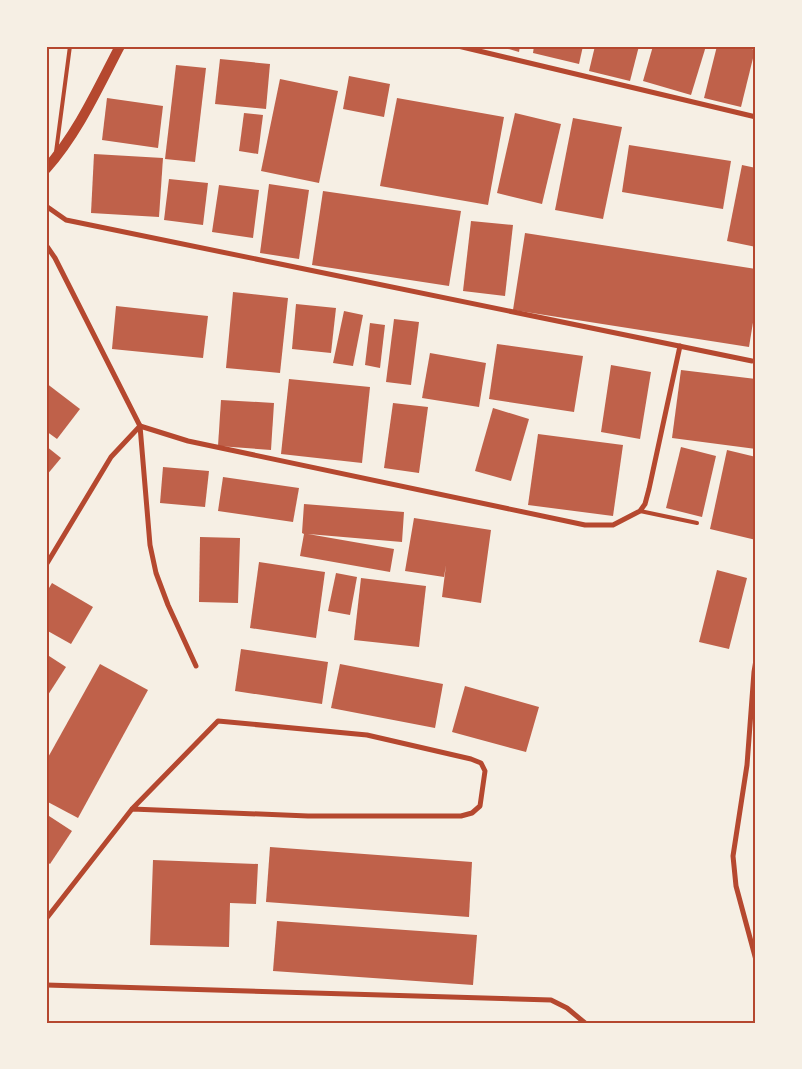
<svg xmlns="http://www.w3.org/2000/svg" width="802" height="1069" viewBox="0 0 802 1069" font-family="'Sofia Sans Condensed',sans-serif">
<style>
.building{fill:#bf614a}
.lines{fill:none;stroke-linecap:round;stroke-linejoin:round}
.service{stroke:#b5482f;stroke-width:4}
.minor{stroke:#b5482f;stroke-width:5}
.secondary{stroke:#b5482f;stroke-width:10}
.neatline{fill:none;stroke:#b5482f;stroke-width:2}
</style>
<rect width="100%" height="100%" fill="#f6efe4"/>
<g class="building">
<path d="M498,46H520L519,52Z"/>
<path d="M534,46H583L579,64L533,53Z"/>
<path d="M595,46H639L630,81L589,71Z"/>
<path d="M653,46H706L691,95L643,81Z"/>
<path d="M717,46H742L755,50L741,107L704,98Z"/>
<path d="M220,59L270,64L266,109L215,104Z"/>
<path d="M176,65L206,68L195,162L165,159Z"/>
<path d="M349,76L390,84L384,117L343,109Z"/>
<path d="M280,79L338,91L319,183L261,171Z"/>
<path d="M107,98L163,106L158,148L102,140Z"/>
<path d="M397,98L504,117L488,205L380,186Z"/>
<path d="M244,113L263,115L258,154L239,151Z"/>
<path d="M515,113L561,124L542,204L497,193Z"/>
<path d="M573,118L622,127L603,219L555,210Z"/>
<path d="M629,145L731,161L723,209L622,192Z"/>
<path d="M94,154L163,158L159,217L91,213Z"/>
<path d="M742,165L756,168V247L727,241Z"/>
<path d="M169,179L208,183L203,225L164,220Z"/>
<path d="M269,184L309,190L299,259L260,253Z"/>
<path d="M219,185L259,190L253,238L212,232Z"/>
<path d="M323,191L461,211L449,286L312,265Z"/>
<path d="M471,221L513,225L505,296L463,291Z"/>
<path d="M525,233L756,269V304L749,347L513,310Z"/>
<path d="M233,292L288,298L280,373L226,368Z"/>
<path d="M296,304L336,308L331,353L292,349Z"/>
<path d="M116,306L208,316L203,358L112,349Z"/>
<path d="M344,311L363,315L353,366L333,363Z"/>
<path d="M394,319L419,322L411,385L386,382Z"/>
<path d="M370,323L385,325L380,368L365,365Z"/>
<path d="M497,344L583,356L574,412L489,399Z"/>
<path d="M430,353L486,363L479,407L422,398Z"/>
<path d="M611,365L651,372L640,439L601,432Z"/>
<path d="M681,370L756,379V449L672,438Z"/>
<path d="M289,379L370,387L362,463L281,454Z"/>
<path d="M46,383L80,409L57,439L46,431Z"/>
<path d="M221,400L274,403L271,450L218,446Z"/>
<path d="M393,403L428,407L419,473L384,468Z"/>
<path d="M493,408L529,419L511,481L475,471Z"/>
<path d="M538,434L623,445L613,516L528,505Z"/>
<path d="M46,446L61,458L46,476Z"/>
<path d="M681,447L716,456L702,517L666,508Z"/>
<path d="M727,450L756,457V540L710,529Z"/>
<path d="M163,467L209,471L205,507L160,503Z"/>
<path d="M223,477L299,488L293,522L218,511Z"/>
<path d="M304,504L404,512L402,542L308,534L394,549L390,572L300,556L304,534L302,533Z"/>
<path d="M414,518L491,530L481,603L442,597L446,565L444,577L405,571Z"/>
<path d="M200,537L240,538L238,603L199,602Z"/>
<path d="M259,562L325,572L316,638L250,628Z"/>
<path d="M717,570L747,578L729,649L699,642Z"/>
<path d="M336,573L357,577L350,615L328,611Z"/>
<path d="M361,578L426,586L419,647L354,640Z"/>
<path d="M52,583L93,607L71,644L46,630V593Z"/>
<path d="M241,649L328,662L322,704L235,691Z"/>
<path d="M46,654L66,667L46,698Z"/>
<path d="M100,664L148,690L78,818L46,801V761Z"/>
<path d="M340,664L443,684L435,728L331,708Z"/>
<path d="M465,686L539,707L526,752L452,732Z"/>
<path d="M46,814L72,831L50,864L46,861Z"/>
<path d="M270,847L472,862L469,917L266,902Z"/>
<path d="M153,860L258,864L256,904L230,903L229,947L150,945Z"/>
<path d="M277,921L477,935L473,985L273,971Z"/>
</g>
<g class="lines">
<g class="service">
<path d="M56,152L70,46"/>
<path d="M640,511L697,523"/>
</g>
<g class="minor">
<path d="M458,46L756,117"/>
<path d="M46,206L66,220L752,361"/>
<path d="M46,245L55,258L140,426L150,545L156,573L168,605L196,666"/>
<path d="M140,426L188,441L585,525H613L640,511L645,504L649,489L680,346"/>
<path d="M46,565L111,457L140,426"/>
<path d="M756,660L754,672L747,765L733,856L736,886L756,960"/>
<path d="M46,919L132,809L218,721L367,735L471,759L481,763L485,771L480,806L472,813L461,816H308L132,809"/>
<path d="M46,985L551,1000L567,1008L585,1023"/>
</g>
<path class="secondary" d="M46,169C78,133 98,88 120,46"/>
</g>
<rect width="802" height="1069" fill="none" stroke="#f6efe4" stroke-width="95"/>
<rect x="48" y="48" width="706" height="974" class="neatline"/>
</svg>
